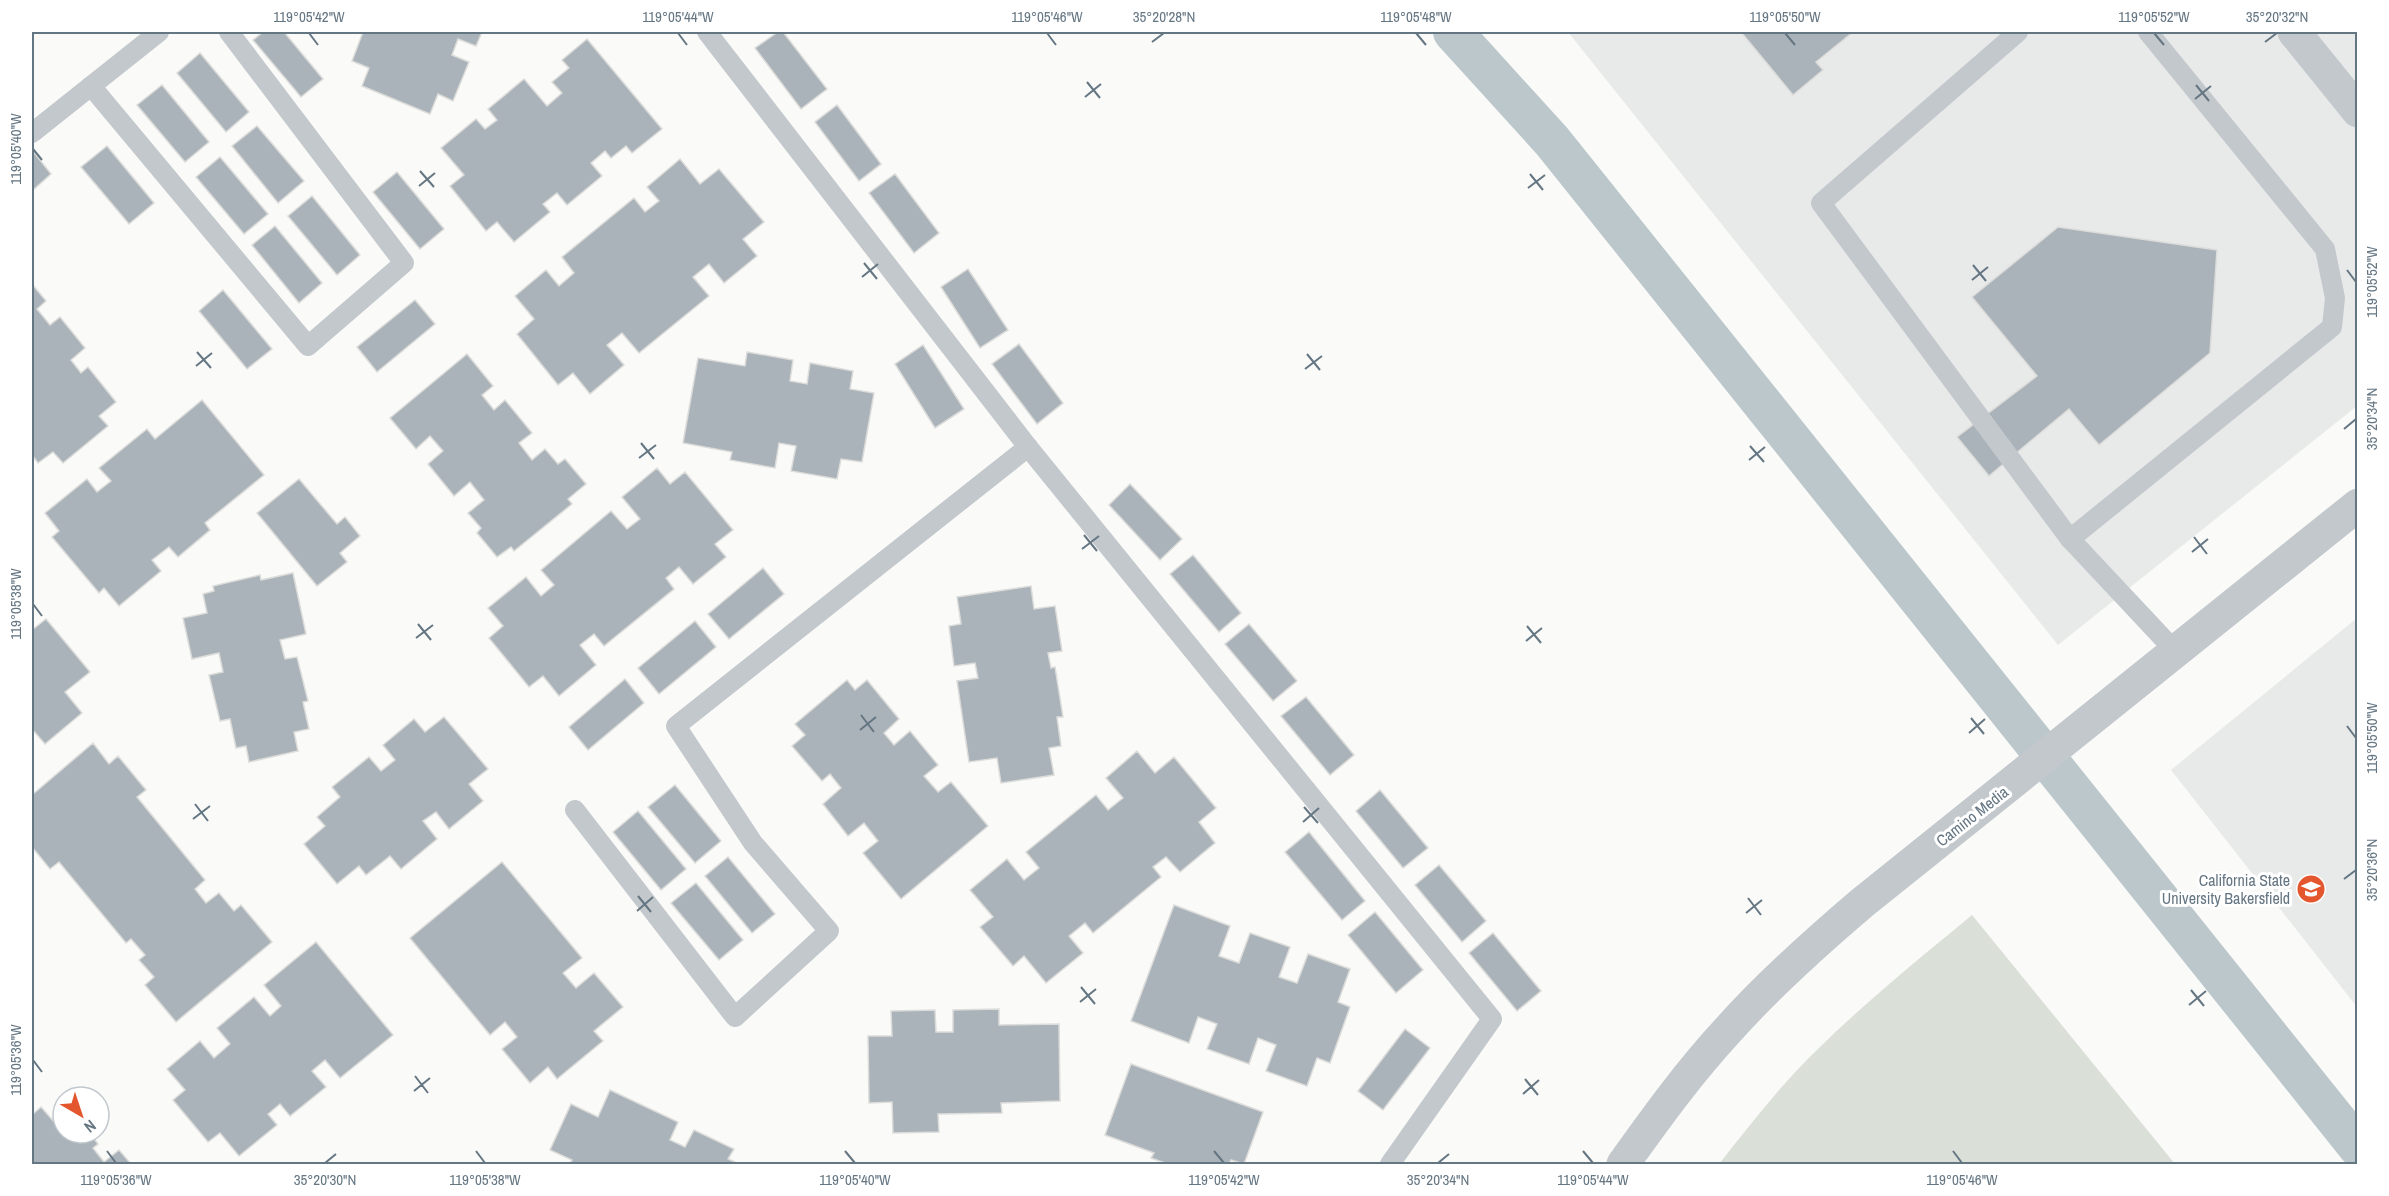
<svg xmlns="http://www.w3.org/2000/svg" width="2389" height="1196" viewBox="0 0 2389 1196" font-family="'Archivo Narrow',sans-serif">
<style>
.built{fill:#e8e9e9}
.green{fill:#dadfd7}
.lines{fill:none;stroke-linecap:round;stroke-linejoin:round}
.canal{stroke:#bbc7cb;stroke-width:40}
.building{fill:#aab3b9;stroke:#dcdcda;stroke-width:1.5}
.service{stroke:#c3c8cc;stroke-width:20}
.minor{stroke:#c3c8cc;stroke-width:33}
.tertiary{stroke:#c3c8cc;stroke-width:33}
.ticks{fill:none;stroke:#657683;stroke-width:2}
.labels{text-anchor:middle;stroke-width:6;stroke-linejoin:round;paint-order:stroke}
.street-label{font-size:16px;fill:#657683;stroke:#fff}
.poi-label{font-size:16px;fill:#657683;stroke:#fff;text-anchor:end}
.neatline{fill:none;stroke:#657683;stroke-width:2}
.ticks-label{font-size:15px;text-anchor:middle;fill:#657683}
</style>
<rect width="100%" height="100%" fill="#fafaf8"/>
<g class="built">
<path d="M1568,32H2357V406L2058,645Z"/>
<path d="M2357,618V1007L2171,770Z"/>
</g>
<path class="green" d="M1972,915L2175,1164H1719C1751,1124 1782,1083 1820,1047C1868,1000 1920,958 1972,915Z"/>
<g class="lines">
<path class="canal" d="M1453,32L1552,141L2358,1147"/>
</g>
<g class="building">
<path d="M263,32H284L323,79L301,97L253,40Z"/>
<path d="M363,32L392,33L393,32H482L476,46L458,39L452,55L469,62L453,101L438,94L430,114L362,86L369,68L352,61Z"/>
<path d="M778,32H783L827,89L801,109L755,48Z"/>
<path d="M1741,32H1853L1816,62L1823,70L1793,95Z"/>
<path d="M587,39L662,129L632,153L626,146L611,158L605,151L591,163L602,176L567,205L557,193L543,204L550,212L514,242L497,222L486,231L450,186L464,175L441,148L476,119L485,129L497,120L488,109L524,79L547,106L562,93L552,82L569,68L562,60Z"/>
<path d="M200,53L249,112L226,132L177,73Z"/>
<path d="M162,85L209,142L185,162L137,105Z"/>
<path d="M837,105L881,164L859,181L815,122Z"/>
<path d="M257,126L304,181L278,203L232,146Z"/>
<path d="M107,146L154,203L129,224L81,167Z"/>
<path d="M32,150L51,174L32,191Z"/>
<path d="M220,157L268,214L244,234L196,177Z"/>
<path d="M680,159L700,184L719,169L764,222L743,239L757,256L724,283L709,264L693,277L709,296L639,353L622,333L607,345L624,365L590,394L573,373L558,385L517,334L534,319L515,296L546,270L559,286L574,273L562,257L634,198L645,212L659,201L647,187Z"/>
<path d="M397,172L444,229L420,249L373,192Z"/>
<path d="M895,174L939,233L914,253L869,193Z"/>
<path d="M312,196L360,255L337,275L288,216Z"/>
<path d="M275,226L322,283L299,303L252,245Z"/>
<path d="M2058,227L2217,250L2210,353L2099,445L2069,409L1989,476L1957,437L2037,376L1972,297Z"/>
<path d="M968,269L1008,330L980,348L941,287Z"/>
<path d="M32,284L46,301L37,309L50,325L60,317L85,348L71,360L81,373L88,367L116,402L99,416L108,426L63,463L53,452L38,463L32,455Z"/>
<path d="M223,290L272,349L247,369L199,311Z"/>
<path d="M415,300L435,324L377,372L357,347Z"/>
<path d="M1019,344L1063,403L1037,424L992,364Z"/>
<path d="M923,345L964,409L935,428L895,364Z"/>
<path d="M747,352L793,360L790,381L807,384L810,363L853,371L850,389L874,393L862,462L841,459L837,479L791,471L796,446L779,443L775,468L730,460L732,452L683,443L698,358L745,366Z"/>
<path d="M467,354L493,386L482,395L494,410L505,400L532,433L519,443L532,460L545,449L558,464L565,459L586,484L568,499L572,504L514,551L511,547L497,557L477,533L481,528L468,513L484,500L470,482L454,496L428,464L443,451L430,436L416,449L390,418Z"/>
<path d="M202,400L264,475L205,523L210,530L178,557L169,547L152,560L161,571L119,606L104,588L99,593L52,537L59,531L45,513L87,479L97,492L111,481L99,468L147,429L155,439Z"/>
<path d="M657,468L670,484L685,472L733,530L715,544L726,557L693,584L679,567L666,578L674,589L604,646L594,634L580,645L596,665L559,696L543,676L529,687L489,638L503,626L488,608L526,577L541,596L554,585L541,570L611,511L627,529L640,519L622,497Z"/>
<path d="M299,479L337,524L345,517L360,536L340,553L347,562L317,586L257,513Z"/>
<path d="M1130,484L1182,539L1160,560L1109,505Z"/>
<path d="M1193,555L1241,613L1219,632L1170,574Z"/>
<path d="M763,568L784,594L729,639L708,614Z"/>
<path d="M293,573L306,634L280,640L285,659L297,657L308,701L303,702L309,729L294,732L298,751L249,762L246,746L236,748L230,719L220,721L209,675L223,672L219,653L192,659L183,618L207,613L203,594L214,591L213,586L260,575L261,580Z"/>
<path d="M1031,586L1034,609L1055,606L1062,651L1048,653L1051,668L1055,667L1063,717H1057L1061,746L1049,748L1054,775L1001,783L997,758L969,762L957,681L978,678L975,663L954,666L949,626L961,624L957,597Z"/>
<path d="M46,619L90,672L65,692L82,713L45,744L32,729V630Z"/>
<path d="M695,621L716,647L659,694L638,668Z"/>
<path d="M1249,624L1297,681L1273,701L1225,644Z"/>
<path d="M625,679L644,703L588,750L569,727Z"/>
<path d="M847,680L855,690L867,680L899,719L884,733L894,745L910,731L938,765L924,776L938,792L951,782L988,826L901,899L863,853L878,841L864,823L848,836L823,804L841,788L830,774L822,781L792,746L805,735L795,724Z"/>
<path d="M1306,697L1354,755L1330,775L1281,716Z"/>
<path d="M444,717L488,769L469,784L483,801L449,829L436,812L423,821L437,839L401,869L390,856L366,875L359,866L337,884L304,844L325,826L317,817L340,797L332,787L369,757L381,771L395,760L383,745L414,719L425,732Z"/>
<path d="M93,743L109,764L118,756L146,790L137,797L205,880L195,889L206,903L219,893L234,911L241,905L272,942L176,1022L145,985L154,977L139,960L145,955L131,939L126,943L59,862L50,869L32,847V795Z"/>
<path d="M1137,751L1155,773L1174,757L1216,808L1199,822L1215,843L1180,872L1166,857L1153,867L1161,877L1093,933L1085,923L1069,936L1083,953L1046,983L1024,956L1013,966L980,927L993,917L970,890L1007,859L1024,880L1039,868L1026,852L1096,795L1108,810L1123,798L1106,778Z"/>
<path d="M675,785L721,841L695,863L648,807Z"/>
<path d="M1380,790L1428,848L1403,868L1356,811Z"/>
<path d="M638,811L686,869L661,890L613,832Z"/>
<path d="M1309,832L1365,901L1342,920L1285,852Z"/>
<path d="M728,857L775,914L752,933L705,876Z"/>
<path d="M502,862L582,958L563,973L576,988L594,973L623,1007L594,1031L603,1041L557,1079L548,1067L530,1083L502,1049L517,1037L505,1022L490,1035L410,938Z"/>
<path d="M1439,865L1486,921L1462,942L1415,885Z"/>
<path d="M696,883L743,940L719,960L671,903Z"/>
<path d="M1174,905L1230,926L1219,956L1239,963L1250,933L1290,947L1279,977L1297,983L1308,954L1350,969L1338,1002L1350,1007L1330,1063L1317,1058L1307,1086L1266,1071L1276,1045L1258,1038L1249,1064L1207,1049L1217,1024L1198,1017L1189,1043L1131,1021Z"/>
<path d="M1375,912L1423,970L1396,993L1348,935Z"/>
<path d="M1493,933L1541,991L1517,1011L1469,953Z"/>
<path d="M316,942L393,1035L340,1078L325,1060L312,1071L326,1087L290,1116L280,1104L268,1114L277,1125L239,1156L220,1133L208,1142L173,1100L185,1090L167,1069L200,1041L214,1058L230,1044L217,1028L254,997L270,1016L281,1006L264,985Z"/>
<path d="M999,1009V1025L1059,1024L1060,1101L1001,1103L1002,1113L938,1114L939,1132L893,1133L892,1102L869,1103L868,1036H892L891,1011L935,1010L936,1032H953V1010Z"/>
<path d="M1405,1029L1430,1048L1383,1110L1358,1091Z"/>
<path d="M1131,1064L1263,1112L1244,1164L1231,1160L1229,1164H1168L1151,1158L1154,1153L1105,1135Z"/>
<path d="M610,1090L678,1122L670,1140L685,1147L694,1130L734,1149L728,1159L740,1164H569L572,1160L550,1150L571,1104L598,1117Z"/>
<path d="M41,1107L55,1123L63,1116V1133H90L98,1144L93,1148L104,1162L119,1150L131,1164H32V1115Z"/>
</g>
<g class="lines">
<g class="service">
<path d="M707,32L1028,447L1492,1019L1390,1164"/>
<path d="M2018,32L1821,203L2070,539"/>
<path d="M2148,32L2325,249L2335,298L2332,327L2070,539L2176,652"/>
<path d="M91,86L308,346L404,263L229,32"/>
<path d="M32,133L159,32"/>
<path d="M575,810L735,1017L829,931L753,843L676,726L1028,447"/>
</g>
<path class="minor" d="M2294,32L2358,111"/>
<path class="tertiary" d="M1623,1164C1656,1118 1689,1072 1728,1030C1769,984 1815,943 1862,903L2358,505"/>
</g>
<path class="ticks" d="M309,33L318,45M678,33L687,45M1047,33L1056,45M1416,33L1426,45M1785,33L1795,45M2154,33L2164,45M1152,42L1164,33M2265,42L2277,33M1087,82L1100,98M2196,85L2209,101M1085,97L1101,84M2195,99L2211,86M33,149L42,160M420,171L434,187M1530,174L1543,190M419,186L435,173M1528,188L1545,175M864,263L877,279M1973,265L1986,281M2347,270L2356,282M862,277L878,264M1972,280L1988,267M197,352L211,368M1307,354L1320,370M196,366L212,353M1305,369L1322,356M2344,429L2356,419M641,443L654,459M1750,446L1764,462M639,458L656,445M1749,460L1765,447M1084,535L1097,551M2194,537L2207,554M1082,549L1099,536M2192,552L2208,539M33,604L42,616M418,624L431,640M1527,626L1541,643M416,638L433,625M1526,641L1542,628M861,715L874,732M1971,718L1984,734M2347,726L2356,738M860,730L876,717M1969,733L1985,719M195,804L208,821M1304,807L1318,823M193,819L210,806M1303,822L1319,808M2344,879L2356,870M638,896L651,912M1748,898L1761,915M637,911L653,897M1746,913L1762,900M1081,987L1095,1004M2191,990L2204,1006M1080,1002L1096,989M2189,1005L2206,991M33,1060L42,1072M415,1076L428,1093M1525,1079L1538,1095M414,1091L430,1078M1523,1094L1539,1080M107,1151L116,1163M476,1151L485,1163M845,1151L855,1163M1214,1151L1224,1163M1583,1151L1593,1163M1953,1151L1962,1163M325,1163L336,1154M1438,1163L1449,1154"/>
<defs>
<g id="university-disc" transform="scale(1.5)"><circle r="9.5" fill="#e4572e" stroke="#fff"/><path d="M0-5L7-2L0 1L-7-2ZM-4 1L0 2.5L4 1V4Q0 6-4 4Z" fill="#fff"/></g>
</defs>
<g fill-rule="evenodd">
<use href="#university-disc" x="2311" y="889"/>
</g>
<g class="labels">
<g class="street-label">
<text transform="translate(1972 816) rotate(-38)" y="6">Camino Media</text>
</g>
<g class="poi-label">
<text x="2290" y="886">California State<tspan x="2290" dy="18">University Bakersfield</tspan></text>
</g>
</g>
<rect width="2389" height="1196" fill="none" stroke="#ffffff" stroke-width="66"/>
<g transform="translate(81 1115) rotate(141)"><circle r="28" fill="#ffffff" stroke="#c1c8cd" stroke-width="1.5"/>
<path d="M0-4.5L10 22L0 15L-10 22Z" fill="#e4572e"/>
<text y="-9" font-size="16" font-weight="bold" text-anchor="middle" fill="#657683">N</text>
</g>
<rect x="33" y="33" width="2323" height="1130" class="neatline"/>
<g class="ticks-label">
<text x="309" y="22">119°05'42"W</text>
<text x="678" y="22">119°05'44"W</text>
<text x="1047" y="22">119°05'46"W</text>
<text x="1164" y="22">35°20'28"N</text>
<text x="1416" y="22">119°05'48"W</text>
<text x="1785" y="22">119°05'50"W</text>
<text x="2154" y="22">119°05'52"W</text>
<text x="2277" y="22">35°20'32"N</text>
<text transform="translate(16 149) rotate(-90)" y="5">119°05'40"W</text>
<text transform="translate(2372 282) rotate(-90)" y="5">119°05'52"W</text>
<text transform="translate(2372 419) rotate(-90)" y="5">35°20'34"N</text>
<text transform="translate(16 604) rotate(-90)" y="5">119°05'38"W</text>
<text transform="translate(2372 738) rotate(-90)" y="5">119°05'50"W</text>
<text transform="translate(2372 870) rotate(-90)" y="5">35°20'36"N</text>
<text transform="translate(16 1060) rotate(-90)" y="5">119°05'36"W</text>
<text x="116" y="1185">119°05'36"W</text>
<text x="325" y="1185">35°20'30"N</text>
<text x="485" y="1185">119°05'38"W</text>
<text x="855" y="1185">119°05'40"W</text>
<text x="1224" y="1185">119°05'42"W</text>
<text x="1438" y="1185">35°20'34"N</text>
<text x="1593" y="1185">119°05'44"W</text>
<text x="1962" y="1185">119°05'46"W</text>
</g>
</svg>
